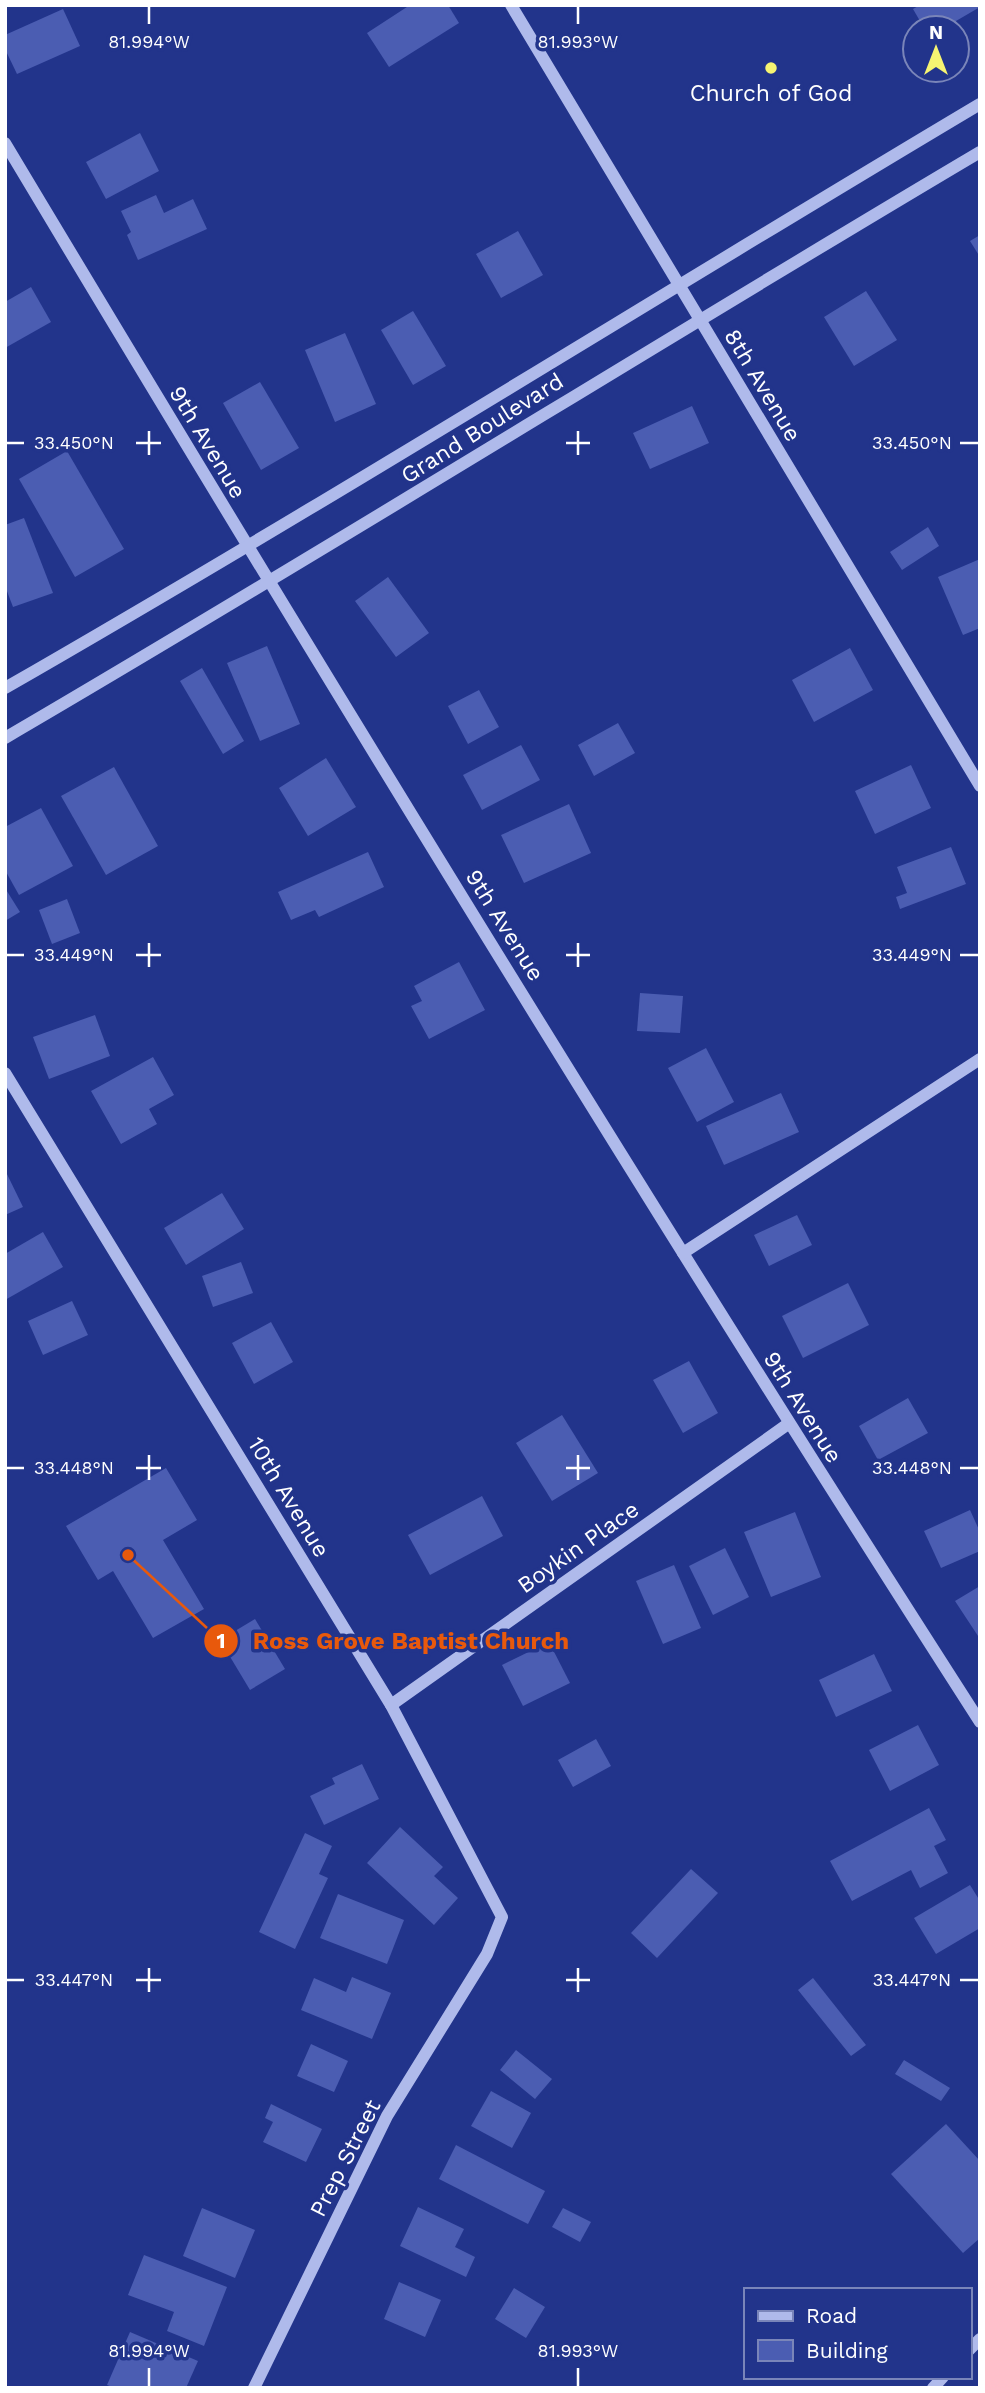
<svg xmlns="http://www.w3.org/2000/svg" width="985" height="2393" viewBox="0 0 985 2393" font-family="'Work Sans',sans-serif">
<style>
.building{fill:#4b5db2}
.lines{fill:none;stroke-linecap:round;stroke-linejoin:round}
.minor{stroke:#afbaeb;stroke-width:12}
.ticks{fill:none;stroke:#fff;stroke-width:2.5}
.poi-dot{fill:#f6f472;stroke:#22348b;stroke-width:2.5}
.labels{text-anchor:middle;stroke-width:7;stroke-linejoin:round;paint-order:stroke}
.poi-label{font-size:23px;fill:#fff;stroke:#22348b}
.street-label{font-size:23px;fill:#fff;stroke:#22348b}
.ticks-label{font-size:18px;text-anchor:middle;fill:#fff;stroke:#22348b;stroke-width:7;stroke-linejoin:round;paint-order:stroke}
.leader{fill:none;stroke:#e8590c;stroke-width:2.5}
.callout-dot{fill:#e8590c;stroke:#22348b;stroke-width:2.5}
.mark-label{font-size:21px;text-anchor:middle;font-weight:bold;fill:#fff}
.callout-label{font-size:24px;text-anchor:middle;font-weight:bold;fill:#e8590c;stroke:#22348b;stroke-width:7;stroke-linejoin:round;paint-order:stroke}
</style>
<rect width="100%" height="100%" fill="#22348b"/>
<g class="building">
<path d="M410,5H448L459,23L389,67L367,33Z"/>
<path d="M920,5H980V7L944,28H924L913,9Z"/>
<path d="M63,9L80,46L17,74L5,49V35Z"/>
<path d="M140,133L159,171L106,199L86,162Z"/>
<path d="M156,195L164,213L193,199L207,229L138,260L127,235L131,232L121,211Z"/>
<path d="M518,231L543,275L501,298L476,254Z"/>
<path d="M980,235V257L970,241Z"/>
<path d="M31,287L51,322L5,348V302Z"/>
<path d="M866,291L897,340L854,366L824,317Z"/>
<path d="M413,311L446,366L413,385L381,330Z"/>
<path d="M345,333L376,404L335,422L305,350Z"/>
<path d="M260,382L299,448L261,470L223,403Z"/>
<path d="M692,406L709,443L650,469L633,433Z"/>
<path d="M67,451L124,549L75,577L19,479Z"/>
<path d="M24,518L53,593L13,607L5,586V525Z"/>
<path d="M928,527L939,546L902,570L890,552Z"/>
<path d="M980,559V628L963,635L938,577Z"/>
<path d="M388,577L429,633L396,657L355,601Z"/>
<path d="M267,646L300,724L260,741L227,663Z"/>
<path d="M850,648L873,690L814,722L792,680Z"/>
<path d="M202,668L244,741L223,754L180,681Z"/>
<path d="M479,690L499,727L468,744L448,706Z"/>
<path d="M618,723L635,753L594,776L578,745Z"/>
<path d="M521,745L540,780L482,810L463,775Z"/>
<path d="M326,758L356,807L308,836L279,788Z"/>
<path d="M911,765L931,808L875,834L855,791Z"/>
<path d="M114,767L158,846L106,875L61,796Z"/>
<path d="M569,804L591,853L524,883L501,835Z"/>
<path d="M41,808L73,866L19,895L5,870V827Z"/>
<path d="M951,847L966,884L900,909L896,897L907,893L897,867Z"/>
<path d="M368,852L384,887L319,917L315,910L291,920L278,892Z"/>
<path d="M5,888L20,912L5,921Z"/>
<path d="M67,899L80,933L52,944L39,910Z"/>
<path d="M459,962L485,1010L429,1039L411,1006L422,1001L414,986Z"/>
<path d="M640,993L683,996L680,1033L637,1031Z"/>
<path d="M95,1015L110,1056L49,1079L33,1037Z"/>
<path d="M706,1048L734,1102L697,1122L668,1068Z"/>
<path d="M153,1057L174,1095L149,1109L157,1124L121,1144L91,1091Z"/>
<path d="M781,1093L799,1132L724,1165L706,1126Z"/>
<path d="M5,1170L23,1207L5,1215Z"/>
<path d="M222,1193L244,1229L186,1265L164,1228Z"/>
<path d="M797,1215L812,1245L769,1266L754,1235Z"/>
<path d="M43,1232L63,1267L5,1300V1254Z"/>
<path d="M241,1262L253,1293L213,1307L202,1276Z"/>
<path d="M848,1283L869,1325L803,1358L782,1316Z"/>
<path d="M72,1301L88,1335L43,1355L28,1321Z"/>
<path d="M271,1322L293,1362L254,1384L232,1343Z"/>
<path d="M689,1361L718,1413L683,1433L653,1380Z"/>
<path d="M908,1398L928,1433L878,1460L859,1426Z"/>
<path d="M562,1415L598,1473L552,1501L516,1443Z"/>
<path d="M166,1468L197,1520L163,1540L204,1609L153,1638L113,1571L98,1580L66,1526Z"/>
<path d="M482,1496L503,1536L430,1575L408,1535Z"/>
<path d="M970,1510L980,1532V1551L941,1568L924,1531Z"/>
<path d="M795,1512L821,1577L771,1597L744,1532Z"/>
<path d="M725,1548L749,1597L713,1615L689,1566Z"/>
<path d="M674,1565L701,1628L663,1644L636,1581Z"/>
<path d="M980,1586V1639L955,1601Z"/>
<path d="M255,1619L285,1669L250,1690L220,1640Z"/>
<path d="M549,1642L570,1683L523,1706L502,1665Z"/>
<path d="M874,1654L892,1691L836,1717L819,1680Z"/>
<path d="M918,1725L939,1765L890,1791L869,1750Z"/>
<path d="M596,1739L611,1766L573,1787L558,1760Z"/>
<path d="M362,1764L379,1799L324,1825L310,1796L335,1784L332,1778Z"/>
<path d="M929,1808L946,1840L934,1846L948,1873L920,1888L911,1870L852,1901L830,1861Z"/>
<path d="M400,1827L443,1867L434,1876L458,1898L434,1925L367,1863Z"/>
<path d="M305,1833L332,1846L319,1874L328,1878L295,1949L259,1932Z"/>
<path d="M691,1869L718,1893L657,1958L631,1933Z"/>
<path d="M970,1885L980,1901V1928L936,1954L914,1918Z"/>
<path d="M338,1894L404,1920L387,1964L320,1938Z"/>
<path d="M352,1977L391,1993L372,2039L301,2010L314,1978L346,1992Z"/>
<path d="M813,1978L866,2045L851,2056L798,1990Z"/>
<path d="M311,2044L348,2061L334,2092L297,2076Z"/>
<path d="M516,2050L552,2079L535,2099L500,2070Z"/>
<path d="M904,2060L950,2088L941,2101L895,2074Z"/>
<path d="M491,2091L531,2113L512,2148L471,2126Z"/>
<path d="M271,2104L322,2129L306,2162L263,2142L273,2122L265,2118Z"/>
<path d="M946,2124L980,2161V2238L963,2253L891,2174Z"/>
<path d="M456,2145L545,2191L528,2224L439,2179Z"/>
<path d="M418,2207L464,2229L455,2247L475,2257L466,2277L400,2246Z"/>
<path d="M202,2208L255,2230L235,2278L183,2256Z"/>
<path d="M563,2208L591,2222L580,2242L552,2227Z"/>
<path d="M144,2255L227,2287L204,2346L167,2331L174,2312L128,2295Z"/>
<path d="M399,2282L441,2300L425,2337L384,2319Z"/>
<path d="M514,2288L545,2307L526,2338L495,2319Z"/>
<path d="M130,2332L198,2361L186,2388H115L107,2385Z"/>
</g>
<g class="lines">
<g class="minor">
<path d="M511,5L980,786"/>
<path d="M5,143C323,674 646,1202 980,1722"/>
<path d="M5,688C334,499 654,298 980,104"/>
<path d="M5,738C332,547 654,345 980,152"/>
<path d="M5,1073L391,1705L502,1917L487,1954L387,2116L254,2388"/>
<path d="M683,1253L980,1059"/>
<path d="M391,1705L788,1424"/>
<path d="M969,2350L980,2339"/>
<path d="M933,2388L943,2377"/>
</g>
</g>
<path class="ticks" d="M149,7V24M578,7V24M149,431V455M578,431V455M7,443H24M136,443H161M566,443H590M960,443H978M149,943V967M578,943V967M7,955H24M136,955H161M566,955H590M960,955H978M149,1455V1480M578,1455V1480M7,1468H24M136,1468H161M566,1468H590M960,1468H978M149,1968V1992M578,1968V1992M7,1980H24M136,1980H161M566,1980H590M960,1980H978M149,2368V2386M578,2368V2386"/>
<circle class="poi-dot" cx="771" cy="68" r="7"/>
<g class="labels">
<g class="poi-label">
<text x="771" y="101">Church of God</text>
</g>
<g class="street-label">
<text transform="translate(763 385) rotate(59)" y="8">8th Avenue</text>
<text transform="translate(482 428) rotate(-32)" y="8">Grand Boulevard</text>
<text transform="translate(208 442) rotate(59)" y="8">9th Avenue</text>
<text transform="translate(505 925) rotate(58)" y="8">9th Avenue</text>
<text transform="translate(803 1407) rotate(58)" y="8">9th Avenue</text>
<text transform="translate(289 1497) rotate(59)" y="8">10th Avenue</text>
<text transform="translate(578 1547) rotate(-35)" y="8">Boykin Place</text>
<text transform="translate(345 2158) rotate(-63)" y="8">Prep Street</text>
</g>
</g>
<g class="ticks-label">
<text x="149" y="48">81.994°W</text>
<text x="578" y="48">81.993°W</text>
<text x="74" y="449">33.450°N</text>
<text x="912" y="449">33.450°N</text>
<text x="74" y="961">33.449°N</text>
<text x="912" y="961">33.449°N</text>
<text x="74" y="1474">33.448°N</text>
<text x="912" y="1474">33.448°N</text>
<text x="74" y="1986">33.447°N</text>
<text x="912" y="1986">33.447°N</text>
<text x="149" y="2357">81.994°W</text>
<text x="578" y="2357">81.993°W</text>
</g>
<path class="leader" d="M128 1555L221 1641"/>
<g class="callout-dot">
<circle cx="128" cy="1555" r="7"/>
<circle cx="221" cy="1641" r="18"/>
</g>
<g class="mark-label">
<text x="221" y="1648">1</text>
</g>
<g class="callout-label">
<text x="411" y="1649">Ross Grove Baptist Church</text>
</g>
<rect width="985" height="2393" fill="none" stroke="#ffffff" stroke-width="14"/>
<rect x="744" y="2288" width="228" height="91" fill="#22348b" stroke="#7a85b9" stroke-width="2"/>
<rect x="758" y="2311" width="35" height="10" fill="#afbaeb" stroke="#7a85b9" stroke-width="2"/>
<text x="806" y="2323" font-size="21" fill="#ffffff">Road</text>
<rect x="758" y="2340" width="35" height="21" fill="#4b5db2" stroke="#7a85b9" stroke-width="2"/>
<text x="806" y="2358" font-size="21" fill="#ffffff">Building</text>
<g transform="translate(936 49)"><circle r="33" fill="#22348b" stroke="#7a85b9" stroke-width="2"/>
<path d="M0-5L12 26L0 18L-12 26Z" fill="#f6f472"/>
<text y="-10" font-size="19" font-weight="bold" text-anchor="middle" fill="#ffffff">N</text>
</g>
</svg>
